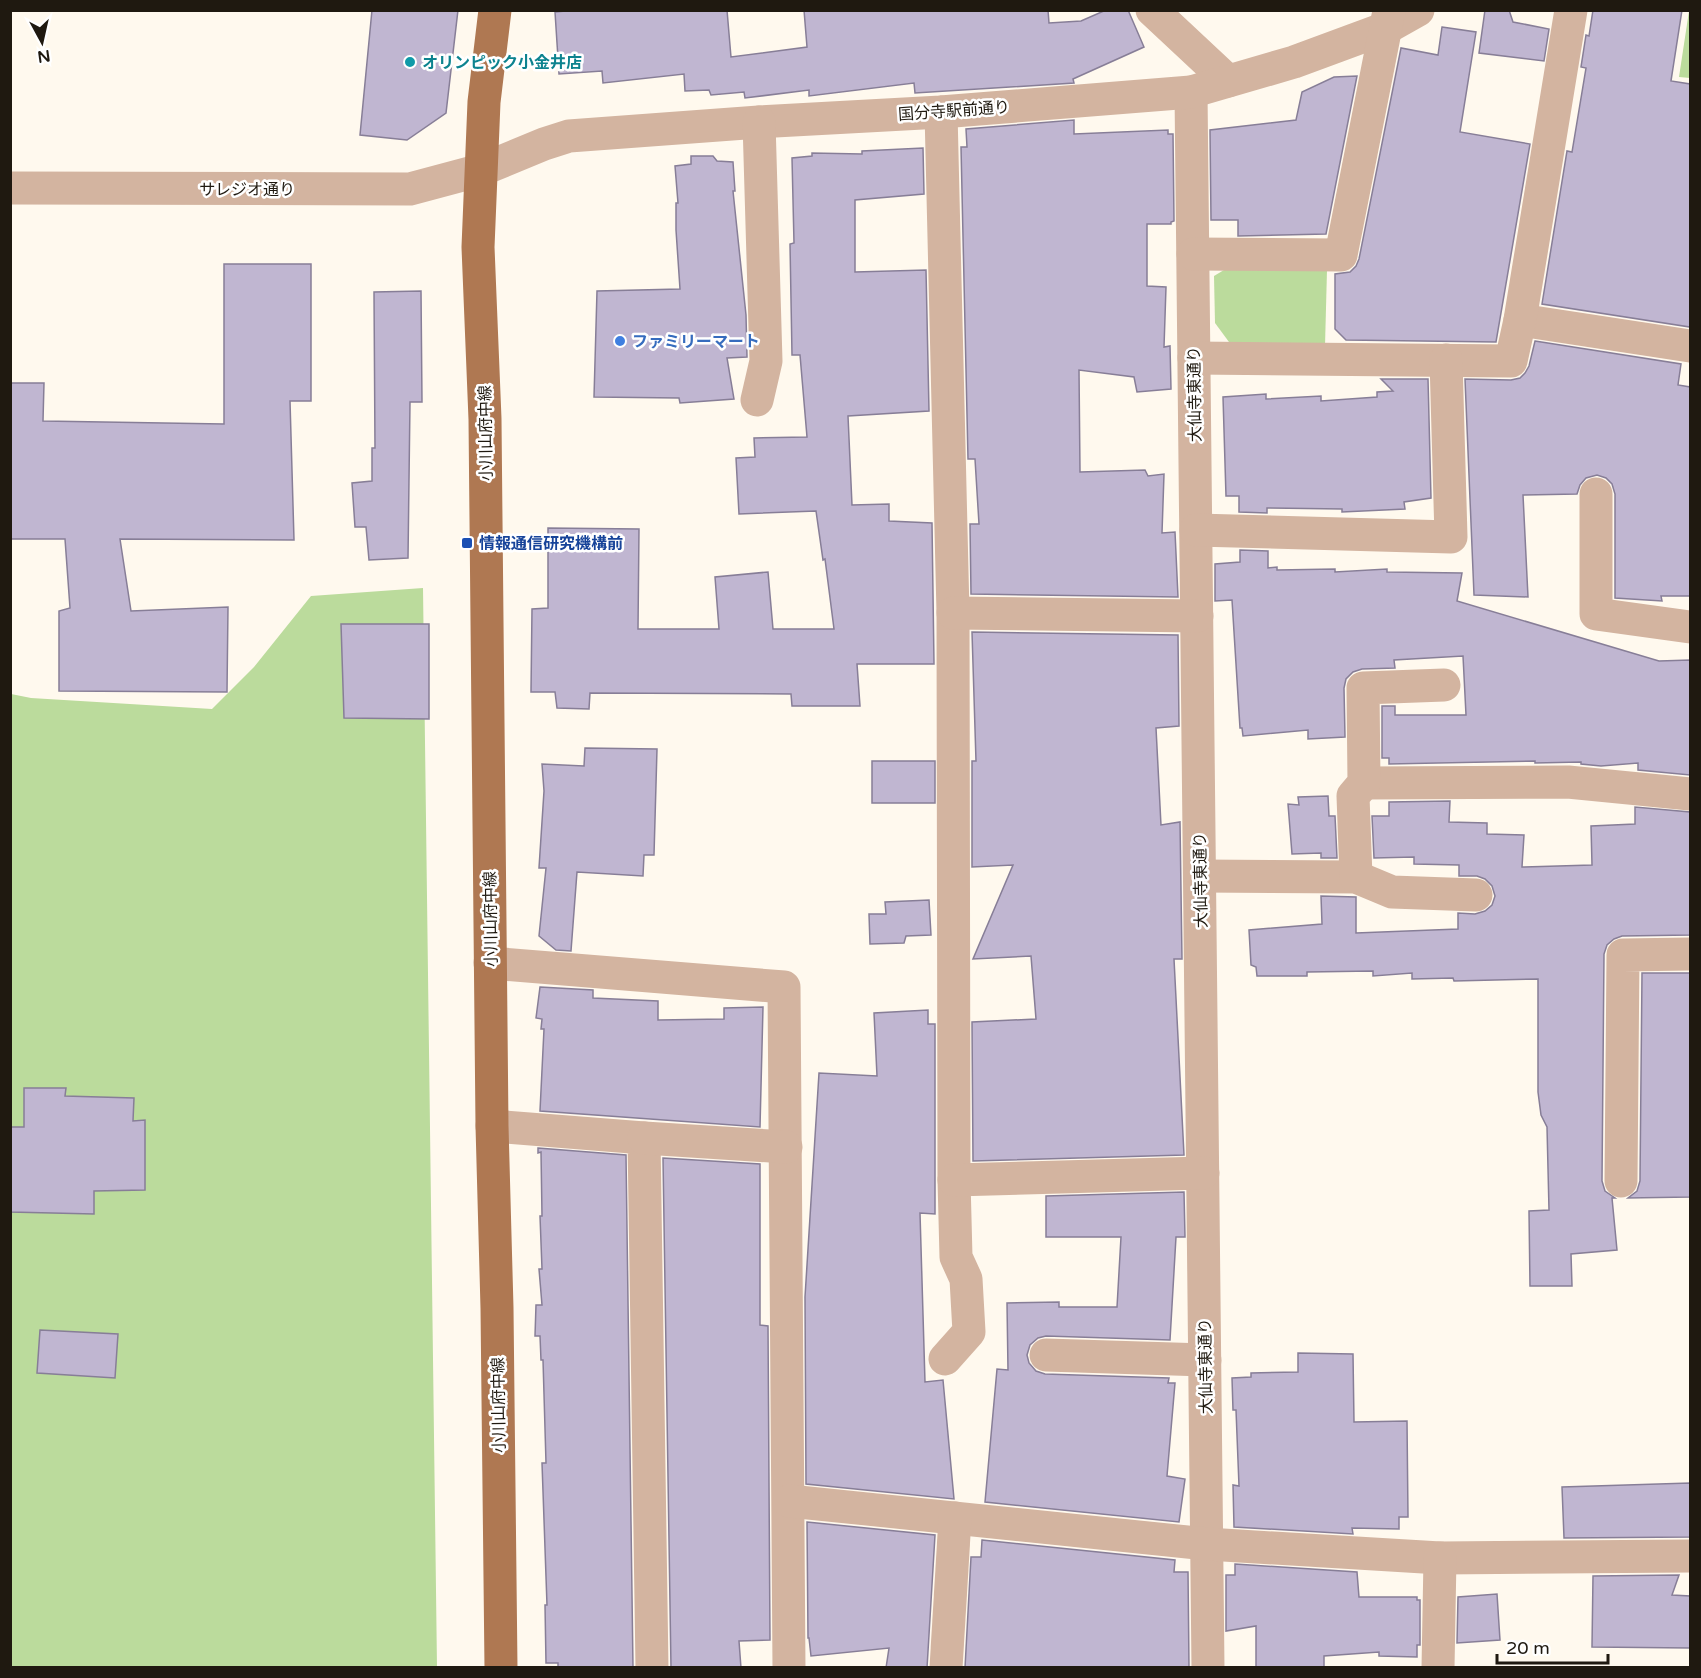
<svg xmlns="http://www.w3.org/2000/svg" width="1701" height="1678" viewBox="0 0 1701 1678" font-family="'Varela Round','Noto Sans JP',sans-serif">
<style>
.green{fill:#bbdb9c}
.building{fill:#c0b6d1;stroke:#877e97;stroke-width:1.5}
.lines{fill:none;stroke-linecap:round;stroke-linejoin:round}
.minor{stroke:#d3b4a0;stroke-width:33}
.major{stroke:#af7852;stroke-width:33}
.culture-dot{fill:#0f9aa8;stroke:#fff;stroke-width:2}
.shop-dot{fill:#3f7fe0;stroke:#fff;stroke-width:2}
.transit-dot{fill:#1a4fb4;stroke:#fff;stroke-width:2}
.labels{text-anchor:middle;stroke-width:5;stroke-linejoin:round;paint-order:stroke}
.culture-label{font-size:16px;font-weight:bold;fill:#0d838f;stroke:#fff;text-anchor:start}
.street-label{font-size:16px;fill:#1f1910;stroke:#fff}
.shop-label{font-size:16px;font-weight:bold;fill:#366cbe;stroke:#fff;text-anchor:start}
.transit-label{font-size:16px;font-weight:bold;fill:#164399;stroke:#fff;text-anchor:start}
</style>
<rect width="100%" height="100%" fill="#fff9ee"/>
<g class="green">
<path d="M1689,11H1690V78L1679,77Z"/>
<path d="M1229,267L1327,270L1325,346L1229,342L1215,323L1214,276Z"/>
<path d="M423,588L437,1667H11V694L31,698L212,709L254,667L311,596Z"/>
</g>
<g class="building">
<path d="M372,10H458L446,113L407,140L360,135Z"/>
<path d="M576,10H727L731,57L807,47L804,10H1048L1049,23L1081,21L1106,10H1128L1144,47L1073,79L1074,83L915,93L914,83L809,96V90L745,98L744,92L711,95L709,90L685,91L684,74L603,83L602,71L559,74L555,12Z"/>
<path d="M1485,10H1509L1513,22L1549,29L1544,61L1479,53Z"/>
<path d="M1593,10H1682L1671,81L1690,84V327L1542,304L1567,151L1572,152L1586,68L1581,67L1586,35L1589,36Z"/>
<path d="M1442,27L1476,32L1460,132L1530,144L1496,342L1346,340L1335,329V274L1350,272L1356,266L1359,259L1401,48L1438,55Z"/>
<path d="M1357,76L1326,234L1238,236V220H1211L1210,130L1296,120L1302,92L1334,77Z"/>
<path d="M1074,120V134L1168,130V134H1173L1174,221L1171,222V224H1147V286L1166,287L1164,347L1170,346L1171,389L1137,392L1134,377L1079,370L1080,472L1145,470L1148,476L1164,474L1162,533L1175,532L1178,597L971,594L970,524H979L975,459H968L961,147H967L966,129Z"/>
<path d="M923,148L924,194L855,200V272L926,270L929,411L848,416L852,505L889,504V521L932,523L934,664H857L860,706H792L791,694L590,693L589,709L557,708L555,692H531L532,609L548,608V528L639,529L638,629H719L715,577L768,572L773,629H834L825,559L823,560L816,511L739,514L736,458L755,457L754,438L807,437L800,355H792L790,244L794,243L792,158L812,156V153L862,154V151Z"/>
<path d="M691,156H713L717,161L733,162L735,191H733L746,315L747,357L727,358L734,399L680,403L679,398L594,397L597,291L680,289L676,230V203H678L675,166L691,164Z"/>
<path d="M224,264H311V401H290L294,540L120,539L131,611L228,607L227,692L59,691V611L70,608L65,539H10V383H44L43,421L224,424Z"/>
<path d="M421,291L422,402H410L408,558L369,560L366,527H355L352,483L372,481V448H375L374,292Z"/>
<path d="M1535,341L1681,364L1678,385L1690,387V596H1661L1662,601L1615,598V494L1612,484L1606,478L1597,475L1586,478L1580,485L1577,494L1523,495L1528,597L1474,595L1465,379L1511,380L1520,378L1525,373L1529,366Z"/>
<path d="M1381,379H1428L1431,498L1404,502L1405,509L1342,512V509L1267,508V513L1239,512V496H1226L1223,397L1266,394V399L1321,396V401L1377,397V392L1393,391Z"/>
<path d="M1240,550L1268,551V568L1277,567V570L1335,569V572L1387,569V572L1462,573L1457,601L1659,661L1690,660V775L1638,770V763L1601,766L1581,764V762L1535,763V761L1389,764V758H1382V706H1395V715H1466L1463,656L1394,660L1395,668L1362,669L1353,672L1346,679L1344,688L1345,737L1308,739V730L1243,736L1242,728H1240L1232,600L1215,601V564L1240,562Z"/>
<path d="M341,624H429V719L344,718Z"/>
<path d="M972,632L1178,635L1179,726L1156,728L1161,825L1180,822L1182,959H1174L1184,1155L973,1161L972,1022L1036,1019L1031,956L973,959L1013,865L972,867V761H976Z"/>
<path d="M585,748L657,749L654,855H644L643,876L577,872L571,951L556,950L539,936L546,868H539L544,791L542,764L584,766Z"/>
<rect x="872" y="761" width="63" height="42"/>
<path d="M1328,796L1329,816H1335L1337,858H1321V853L1292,854L1288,804L1299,805L1298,797Z"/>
<path d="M1450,801L1449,822L1487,823V834L1524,835L1522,867L1592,865L1591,826L1635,824V807L1690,812V935L1622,936L1614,939L1607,945L1604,954L1602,1181L1605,1191L1615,1198H1612L1617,1250L1571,1254L1572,1286H1530L1529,1211L1549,1210L1547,1127L1541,1115L1538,1092V979L1454,981L1453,978L1412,979V973L1373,976V971L1307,972V976H1257L1256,967L1251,965L1249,930L1322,924L1321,896L1356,897V933L1458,929V913L1475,914L1485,911L1492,905L1495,896L1492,886L1485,879L1477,876H1459V865L1414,864V857L1374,858L1372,816H1389V802Z"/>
<path d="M929,900L931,935L906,936L904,943L870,944L869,914H886L885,902Z"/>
<path d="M1642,973H1690V1197L1628,1198L1637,1191L1640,1181Z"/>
<path d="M540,987L593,990V998L658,1001V1020L724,1019V1008L763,1007L760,1127L540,1111L544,1029H541L542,1019L536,1018Z"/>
<path d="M928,1010V1024H935V1214L920,1213L925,1382L943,1380L954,1499L806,1484L805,1297L819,1073L877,1076L874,1013Z"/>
<path d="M24,1088H66L65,1096L134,1098L133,1121L145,1120V1190L94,1191V1214L10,1212V1127H24Z"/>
<path d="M538,1148L626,1155L633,1668H558V1663H546L545,1605H547L542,1463H546L543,1360H541L540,1336H535L536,1305H542L539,1269H542L540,1216H542L541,1152L538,1153Z"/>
<path d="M663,1158L760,1164V1325L768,1326L770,1640L739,1641L741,1668H671Z"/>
<path d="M1184,1192L1185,1237H1176L1170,1340L1046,1336L1038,1338L1030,1345L1027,1355L1029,1363L1036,1371L1045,1374L1169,1378L1168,1383H1175L1167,1476L1185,1479L1179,1522L985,1502L997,1369L1008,1370L1007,1303L1059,1302V1307H1117L1121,1237H1046V1196Z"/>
<path d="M40,1330L118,1334L115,1378L37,1373Z"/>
<path d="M1298,1353L1353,1354L1354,1422L1407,1421L1408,1517H1399V1529L1352,1528L1353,1534L1234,1527L1233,1485L1239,1486L1236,1410H1233L1232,1378L1251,1377V1373L1298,1372Z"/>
<path d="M1690,1483V1537L1564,1538L1562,1487Z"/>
<path d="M807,1522L935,1535L927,1668H886L889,1648L811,1656L809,1638H808Z"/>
<path d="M982,1540L1175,1560L1174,1572H1188L1189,1668H965L971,1557H981Z"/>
<path d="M1235,1564L1357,1572L1359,1597H1417V1600H1420V1645H1417V1657L1379,1656V1652L1324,1656V1668H1256V1626L1226,1631V1575H1235Z"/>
<path d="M1679,1575L1672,1595L1690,1596V1648L1592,1647L1593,1576Z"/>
<path d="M1497,1594L1500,1640L1457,1643L1458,1597Z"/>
</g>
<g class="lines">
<g class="minor">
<path d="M1152,10L1228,81"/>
<path d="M1191,92L1208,1668"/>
<path d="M941,112L953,613L954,1180L956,1257L966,1279L969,1332L945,1359"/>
<path d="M10,188L410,189L481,170L544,144L569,136L759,122L941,112L1191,92L1294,62L1386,28L1418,10"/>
<path d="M1193,254L1341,255L1389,11"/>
<path d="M1520,320L1690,346"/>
<path d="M1194,358L1511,361L1520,320L1571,10"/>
<path d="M757,400L766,361L759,122"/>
<path d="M1596,494V614L1690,627"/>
<path d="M1196,530L1451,537L1446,360"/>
<path d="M953,613L1197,616"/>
<path d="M1364,783L1568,782L1690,794"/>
<path d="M1200,876L1356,877L1392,892L1476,895"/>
<path d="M1356,877L1353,796L1364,783L1363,688L1444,685"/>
<path d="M490,963L784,987L789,1668"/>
<path d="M492,1126L644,1138L652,1668"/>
<path d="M644,1138L786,1147"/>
<path d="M954,1180L1203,1173"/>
<path d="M1621,1181L1623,955L1690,954"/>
<path d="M1046,1355L1205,1360"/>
<path d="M789,1501L1207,1544L1440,1558L1690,1556"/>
<path d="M946,1668L955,1518"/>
<path d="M1438,1668L1440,1558"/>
</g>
<path class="major" d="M495,10L484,102L478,247L485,419L492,1126L497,1308L501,1668"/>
</g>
<circle class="culture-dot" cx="410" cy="62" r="6"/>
<circle class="shop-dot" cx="620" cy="341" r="6"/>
<rect class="transit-dot" x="461" y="537" width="12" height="12" rx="3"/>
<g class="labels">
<g class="culture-label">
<text x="422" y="68">オリンピック小金井店</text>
</g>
<g class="street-label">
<text transform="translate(954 110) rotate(-4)" y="6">国分寺駅前通り</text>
<text x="247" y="195">サレジオ通り</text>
<text transform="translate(1194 394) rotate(-91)" y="6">大仙寺東通り</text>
<text transform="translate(485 433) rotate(-91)" y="6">小川山府中線</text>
<text transform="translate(1200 880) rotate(-91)" y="6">大仙寺東通り</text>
<text transform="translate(490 919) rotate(-91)" y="6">小川山府中線</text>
<text transform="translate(1205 1366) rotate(-91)" y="6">大仙寺東通り</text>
<text transform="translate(498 1405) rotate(-91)" y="6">小川山府中線</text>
</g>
<g class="shop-label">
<text x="632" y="347">ファミリーマート</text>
</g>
<g class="transit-label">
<text x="479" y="549">情報通信研究機構前</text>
</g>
</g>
<rect width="1701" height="1678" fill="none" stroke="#1f1910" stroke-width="24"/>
<g transform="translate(42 42) rotate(172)" stroke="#ffffff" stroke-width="4.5" paint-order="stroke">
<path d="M0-4.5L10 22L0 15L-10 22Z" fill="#1f1910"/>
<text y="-9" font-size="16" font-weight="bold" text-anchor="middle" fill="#1f1910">N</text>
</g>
<path d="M1497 1654v9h111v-9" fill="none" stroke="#1f1910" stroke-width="3"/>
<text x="1506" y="1654" font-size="18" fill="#1f1910" stroke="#ffffff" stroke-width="4.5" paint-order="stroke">20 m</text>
</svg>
